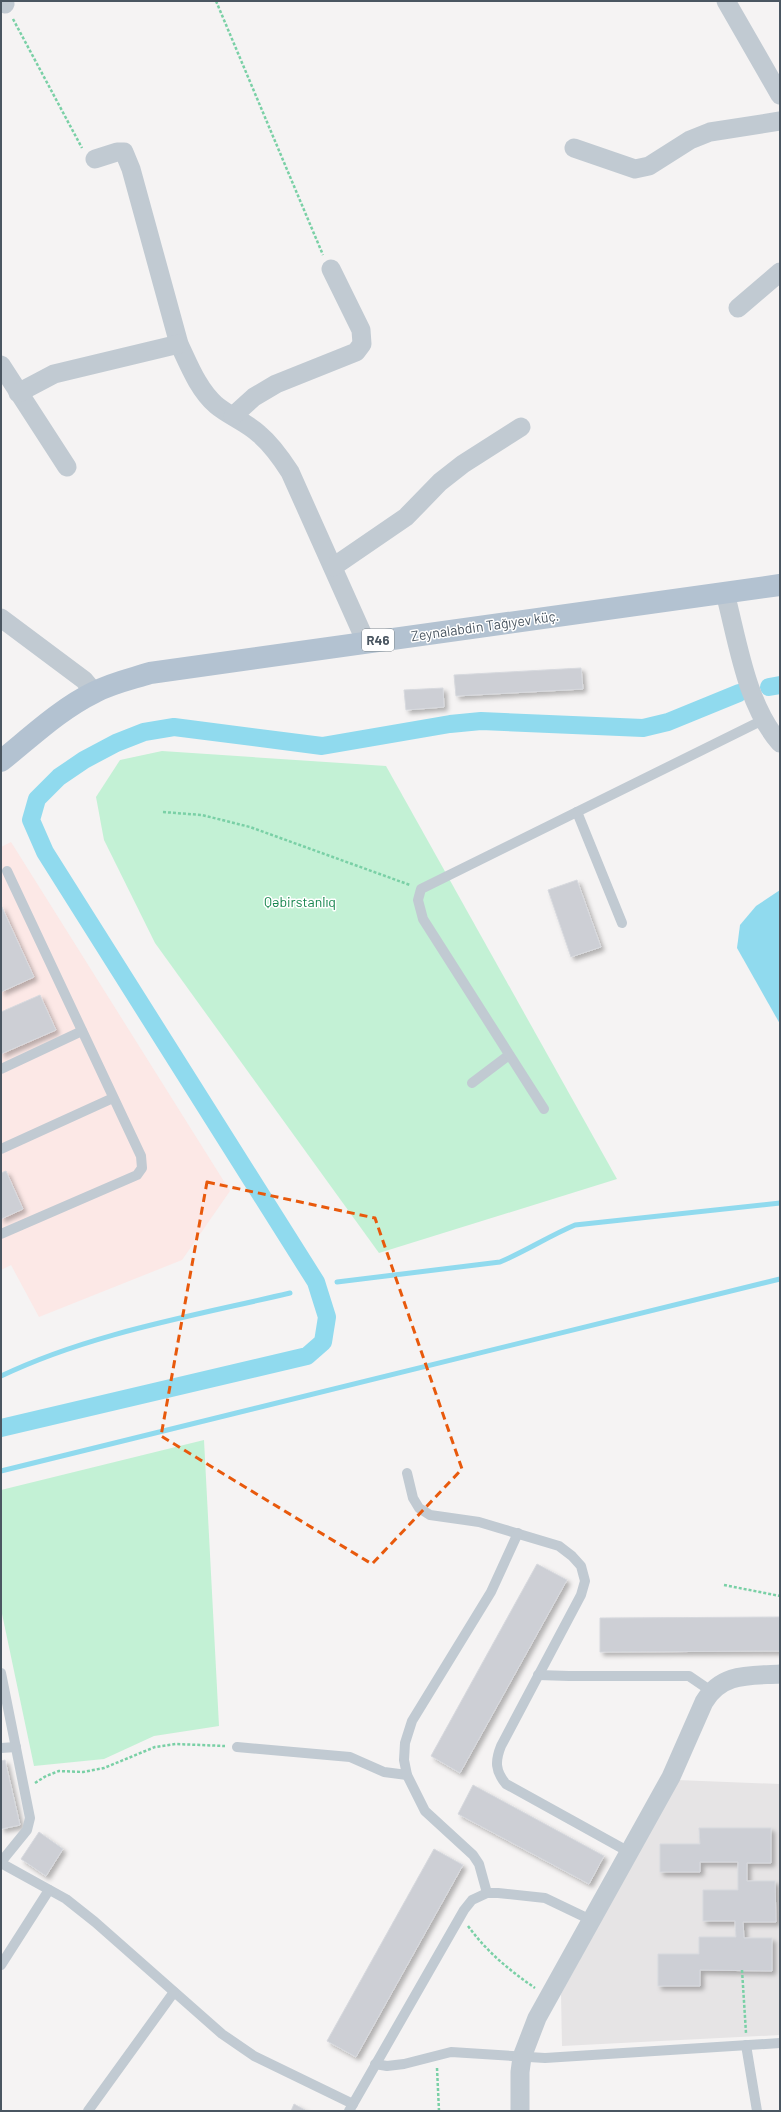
<svg xmlns="http://www.w3.org/2000/svg" width="781" height="2112" viewBox="0 0 781 2112" font-family="Barlow,sans-serif">
<style>
.education{fill:#e6e4e5}
.medical{fill:#fce8e6}
.green{fill:#c3f1d5}
.water{fill:#90daee}
.lines{fill:none;stroke-linecap:round;stroke-linejoin:round}
.stream{stroke:#90daee;stroke-width:5}
.canal{stroke:#90daee;stroke-width:18}
.building{fill:#cdcfd5;stroke:#d7d9de;filter:url(#shadow)}
.path{stroke:#7ad0a6;stroke-width:2.5;stroke-dasharray:3 2;stroke-linecap:butt}
.service{stroke:#c1cad2;stroke-width:10}
.minor{stroke:#c1cad2;stroke-width:19}
.primary{stroke:#b3c2d1;stroke-width:22}
.marked{fill:none;stroke:#e8590c;stroke-width:3;stroke-dasharray:8 5;stroke-linejoin:round}
.labels{text-anchor:middle;stroke-width:3;stroke-linejoin:round;paint-order:stroke}
.shield{fill:#fff;stroke:#808990;stroke-width:1}
.shield-label{font-size:13px;font-weight:bold;fill:#4a5661}
.street-label{font-size:14px;fill:#4a5661;stroke:#fff}
.park-label{font-size:14px;fill:#17864f;stroke:#fff}
</style>
<defs>
<filter id="shadow"><feDropShadow dx="3.5" dy="3.5" stdDeviation="2" flood-color="#0004"/></filter>
</defs>
<rect width="100%" height="100%" fill="#f5f3f3"/>
<path class="education" d="M677,1780L780,1784V2035L562,2046L561,1994Z"/>
<path class="medical" d="M11,842L230,1191L182,1260L39,1317L11,1265L1,1270V847Z"/>
<g class="green">
<path d="M162,751L386,766L617,1179L379,1253L155,943L104,840L96,797L120,760Z"/>
<path d="M204,1440L219,1726L154,1736L104,1759L34,1766L1,1609V1490Z"/>
</g>
<path class="water" d="M780,890V1024L737,948L740,925L756,906Z"/>
<g class="lines">
<g class="stream">
<path d="M337,1282L500,1262C526,1251 549,1236 575,1225L780,1203"/>
<path d="M1,1376C91,1333 193,1316 290,1293"/>
<path d="M1,1471L780,1279"/>
</g>
<g class="canal">
<path d="M769,687L780,685"/>
<path d="M1,1428L307,1356L323,1342L327,1317L316,1282L45,852L31,820L37,799L59,777L84,760L116,743L144,732L174,727L322,746L450,724L481,721L643,728L668,722L739,693"/>
</g>
</g>
<g class="building">
<path d="M581,668L583,689L456,696L454,675Z"/>
<path d="M443,688L444,707L406,710L404,690Z"/>
<path d="M577,880L601,947L571,957L548,890Z"/>
<path d="M1,905L34,977L1,992Z"/>
<path d="M40,995L56,1030L1,1054V1012Z"/>
<path d="M6,1171L23,1209L1,1219V1173Z"/>
<path d="M537,1564L567,1580L460,1773L431,1756Z"/>
<path d="M780,1617V1651L600,1652V1618Z"/>
<path d="M5,1760L20,1825L1,1829V1761Z"/>
<path d="M473,1785L604,1856L589,1884L458,1814Z"/>
<path d="M699,1828H771V1863H747V1881H775L776,1922H743L744,1938H772V1971L700,1970V1986H658V1954H699V1937H736L735,1921H703V1890H738V1862H700V1872H660V1844H700Z"/>
<path d="M39,1832L63,1849L46,1876L21,1859Z"/>
<path d="M434,1849L463,1865L356,2057L327,2041Z"/>
<path d="M294,2104L307,2111H291Z"/>
</g>
<g class="lines">
<g class="path">
<path d="M216,1L323,255"/>
<path d="M13,19L82,148"/>
<path d="M163,812L202,815L250,827L410,885"/>
<path d="M724,1585L780,1596"/>
<path d="M35,1783L46,1776L59,1771L83,1772L104,1768L155,1747L176,1744L225,1746"/>
<path d="M468,1926C487,1952 509,1970 535,1988"/>
<path d="M742,1970L746,2033"/>
<path d="M437,2068L439,2111"/>
</g>
<g class="service">
<path d="M577,812L622,923"/>
<path d="M1,1069L82,1031"/>
<path d="M472,1083L509,1055"/>
<path d="M544,1109L423,919L418,900L421,889L763,720"/>
<path d="M1,1149L113,1098"/>
<path d="M1,1234L137,1175L142,1168L141,1156L7,871"/>
<path d="M407,1473L413,1498L419,1508L430,1515L479,1522L559,1546L572,1556L581,1566L585,1581L581,1595L501,1746C495,1761 495,1771 506,1784L629,1852"/>
<path d="M1,1673L30,1818L27,1830L1,1862"/>
<path d="M538,1675L569,1676H689L711,1691"/>
<path d="M237,1747L350,1757L384,1772L407,1775"/>
<path d="M1,1748L16,1747"/>
<path d="M1,1863L66,1899L95,1922L222,2034L254,2056L353,2104"/>
<path d="M487,1893L479,1864L473,1855L425,1811L407,1775L404,1760L405,1743L412,1721L491,1592L518,1533"/>
<path d="M1,1965L49,1890"/>
<path d="M746,2045L757,2111"/>
<path d="M375,2064L387,2066L404,2064L451,2052L545,2058L780,2043"/>
<path d="M88,2111L174,1992"/>
<path d="M349,2111L464,1910L472,1900L487,1893H498L545,1898L591,1920"/>
</g>
<g class="minor">
<path d="M3,1L5,4"/>
<path d="M726,1L780,95"/>
<path d="M574,148L635,169L649,166L690,140L710,132L780,121"/>
<path d="M95,159L117,152H124L131,169L179,344C189,365 198,389 216,405C229,416 246,422 259,434C272,445 281,458 290,472L366,642"/>
<path d="M738,308L780,272"/>
<path d="M1,365L67,467"/>
<path d="M18,393L54,374L179,344"/>
<path d="M233,416L254,397L276,384L356,352L362,344L361,330L331,269"/>
<path d="M333,567L406,517L440,482L463,464L521,427"/>
<path d="M725,593C738,642 746,704 780,743"/>
<path d="M1,618L84,680L94,692"/>
<path d="M520,2111V2072L522,2057L537,2018L671,1777L704,1702C722,1672 750,1676 780,1674"/>
</g>
<path class="primary" d="M1,761C31,737 60,709 95,692C112,683 131,679 150,673L780,585"/>
</g>
<path class="marked" d="M207,1182L375,1218L462,1469L372,1564L161,1436Z"/>
<g class="labels">
<rect class="shield" x="362" y="629" width="32" height="22" rx="3"/>
<g class="shield-label">
<text x="378" y="645">R46</text>
</g>
<g class="street-label">
<text transform="translate(485 626) rotate(-8)" y="5">Zeynalabdin Tağıyev küç.</text>
</g>
<g class="park-label">
<text x="300" y="907">Qəbirstanlıq</text>
</g>
</g>
<rect width="781" height="2112" fill="none" stroke="#4a5661" stroke-width="4"/>
</svg>
